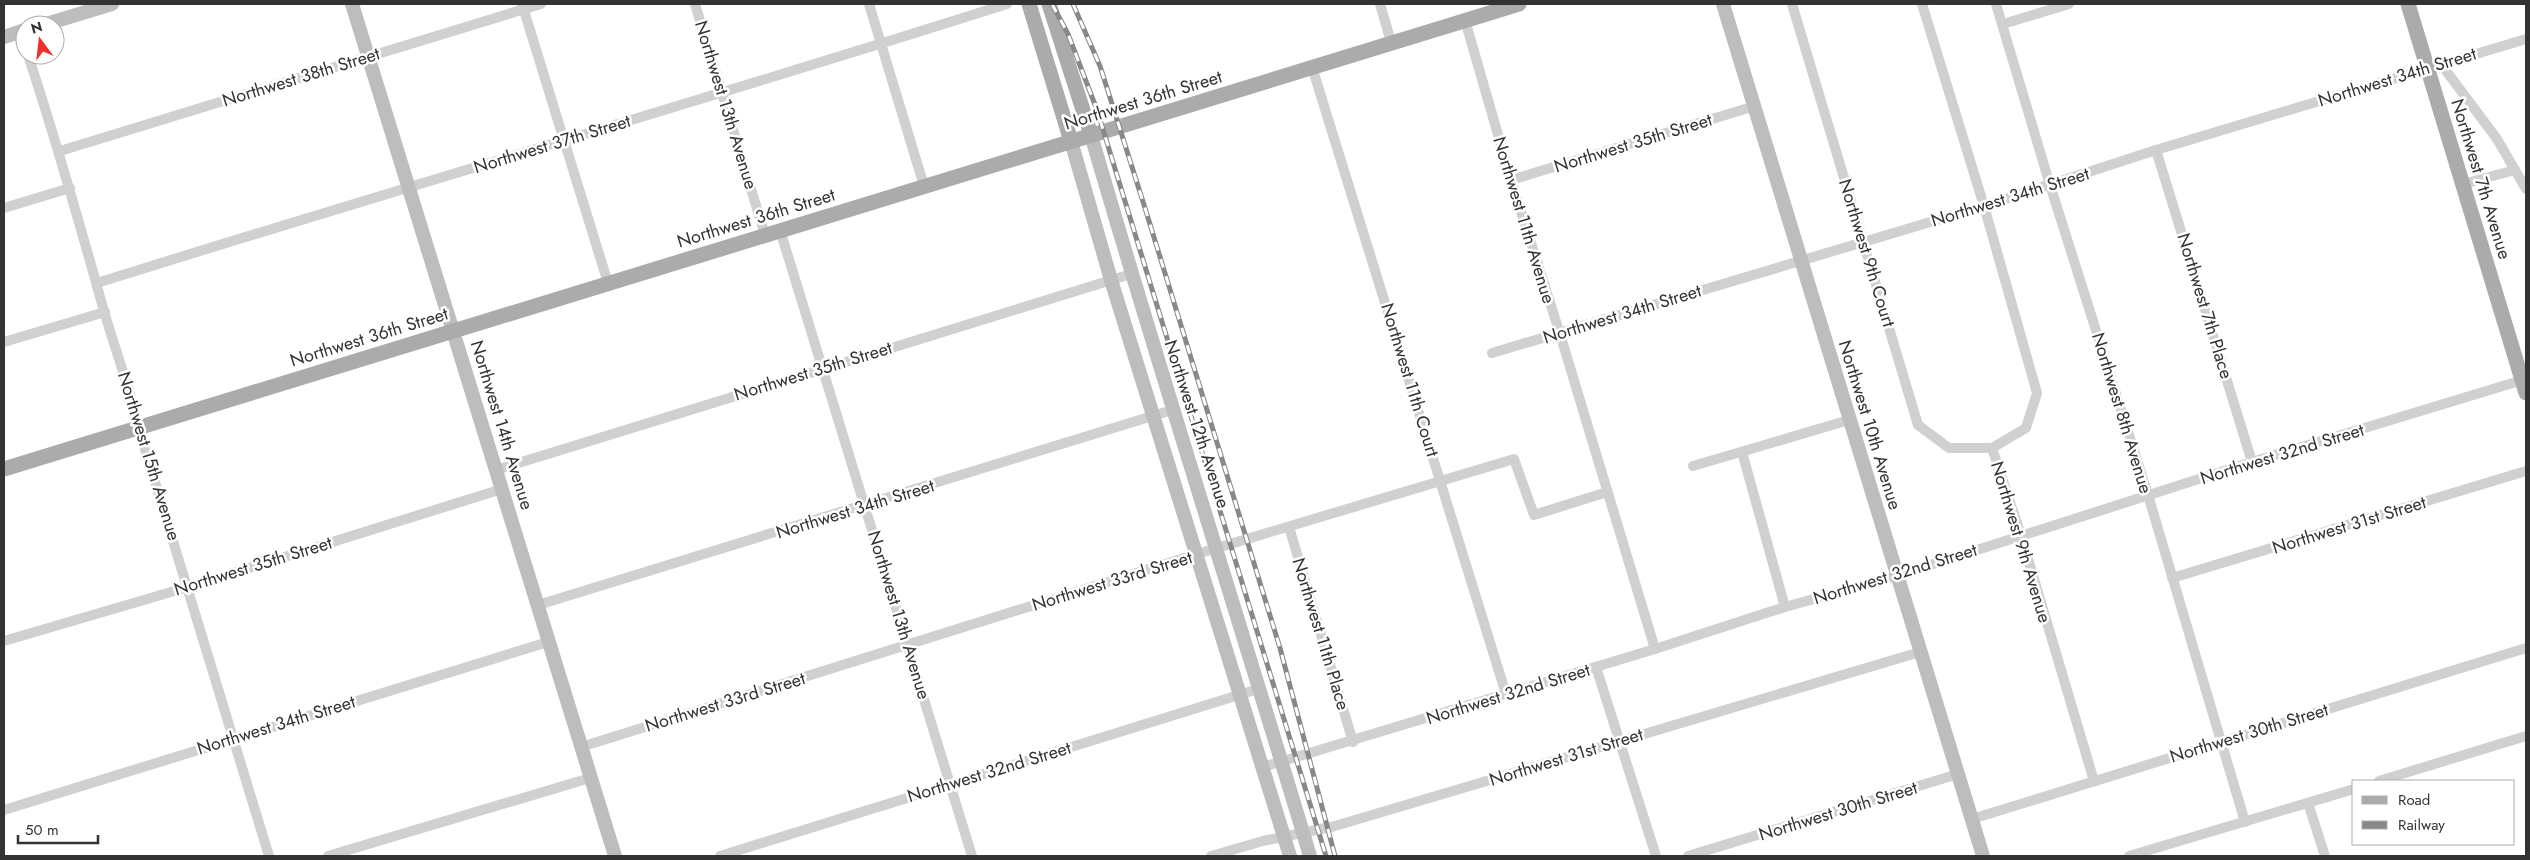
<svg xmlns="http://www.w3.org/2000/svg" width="2530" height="860" viewBox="0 0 2530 860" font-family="Jost,sans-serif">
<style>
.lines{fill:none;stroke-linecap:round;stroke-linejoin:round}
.street{stroke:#d0d0d0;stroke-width:10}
.secondary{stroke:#bdbdbd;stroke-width:14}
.primary{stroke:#ababab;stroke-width:15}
.rail-casing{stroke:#888;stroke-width:5}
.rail{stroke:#fff;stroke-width:3;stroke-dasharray:9;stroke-linecap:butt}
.labels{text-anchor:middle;stroke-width:5;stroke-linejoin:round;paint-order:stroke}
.street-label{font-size:18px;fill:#333;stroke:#fff}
</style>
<rect width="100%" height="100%" fill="#fff"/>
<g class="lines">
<g class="street">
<path d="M522,4L608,283"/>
<path d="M695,4L765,235"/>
<path d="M869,4L924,186"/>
<path d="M1380,4L1391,42"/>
<path d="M1792,4L1918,425L1949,448H1992"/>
<path d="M1922,4L1984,206L2037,393L2026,428L1992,448"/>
<path d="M1996,4L2050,185L2148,495L2245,822"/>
<path d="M1465,20L1511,180L1560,334L1655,649"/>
<path d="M2003,24L2069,4"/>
<path d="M21,32L25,45"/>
<path d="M28,55C56,140 80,225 104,311C117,356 134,400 144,446L269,856"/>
<path d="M2441,64L2497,139L2526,189"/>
<path d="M1312,67L1506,694"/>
<path d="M2156,150L2252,462"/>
<path d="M60,151L541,4"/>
<path d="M1511,180L1755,106"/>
<path d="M2463,184L2515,170"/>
<path d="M4,208L70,188"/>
<path d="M780,230L972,856"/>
<path d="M97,283C400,188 705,100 1007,4"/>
<path d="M4,342L105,312"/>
<path d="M1492,353L1984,206L2156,150L2526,39"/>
<path d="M1992,448L2021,535L2094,781"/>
<path d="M1742,452L1785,607"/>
<path d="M1693,466L1849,420"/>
<path d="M496,470L1131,274"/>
<path d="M1289,527L1353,742"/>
<path d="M2172,578L2526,471"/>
<path d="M538,605L1172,410"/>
<path d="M4,641L188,587L502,489"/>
<path d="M1596,667L1656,856"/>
<path d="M581,747L1197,554L1514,459L1534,515L1607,492"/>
<path d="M1263,767L1655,649L1785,607L1896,576L2252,462L2526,379"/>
<path d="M2379,781L2526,736"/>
<path d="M2308,803L2325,856"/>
<path d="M4,810L548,642"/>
<path d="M1972,819L2526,648"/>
<path d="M328,856L590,778"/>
<path d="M720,856L1258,689"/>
<path d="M1211,856L1263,841L1335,826L1920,652"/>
<path d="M1688,856L1958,774"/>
<path d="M2129,856L2354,789"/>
</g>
<g class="secondary">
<path d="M352,4L615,856"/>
<path d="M1723,4L1983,856"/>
<path d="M43,25L112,4"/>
<path d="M4,37L25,30"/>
<path d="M1091,135C1161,376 1238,616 1310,856"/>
<path d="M1071,141L1111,280L1290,856"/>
</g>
<g class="primary">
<path d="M1029,4L1071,141"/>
<path d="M1049,4L1091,135"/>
<path d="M2408,4L2526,393"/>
<path d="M4,469L1519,4"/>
</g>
<g class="rail-casing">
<g id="rail">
<path d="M1052,4L1068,34L1097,110L1326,856"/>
<path d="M1073,4L1100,66L1145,208L1280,648L1335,856"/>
</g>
</g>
<use href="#rail" class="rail"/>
</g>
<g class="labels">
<g class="street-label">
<text transform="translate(301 77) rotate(-17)" y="6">Northwest 38th Street</text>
<text transform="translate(2397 77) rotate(-17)" y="6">Northwest 34th Street</text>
<text transform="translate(1143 100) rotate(-17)" y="6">Northwest 36th Street</text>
<text transform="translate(726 105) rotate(73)" y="6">Northwest 13th Avenue</text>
<text transform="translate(1633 143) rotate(-17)" y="6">Northwest 35th Street</text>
<text transform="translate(552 144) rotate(-17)" y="6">Northwest 37th Street</text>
<text transform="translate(2481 179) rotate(73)" y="6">Northwest 7th Avenue</text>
<text transform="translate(2010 197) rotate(-17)" y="6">Northwest 34th Street</text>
<text transform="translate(756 218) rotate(-17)" y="6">Northwest 36th Street</text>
<text transform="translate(1524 220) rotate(73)" y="6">Northwest 11th Avenue</text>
<text transform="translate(1867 253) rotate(73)" y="6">Northwest 9th Court</text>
<text transform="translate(2205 306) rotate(73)" y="6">Northwest 7th Place</text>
<text transform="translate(1622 314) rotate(-17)" y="6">Northwest 34th Street</text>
<text transform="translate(369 337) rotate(-17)" y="6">Northwest 36th Street</text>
<text transform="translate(813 371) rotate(-17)" y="6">Northwest 35th Street</text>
<text transform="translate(1410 380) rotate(73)" y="6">Northwest 11th Court</text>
<text transform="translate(2122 413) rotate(73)" y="6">Northwest 8th Avenue</text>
<text transform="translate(1197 424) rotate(72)" y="6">Northwest 12th Avenue</text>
<text transform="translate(502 425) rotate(73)" y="6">Northwest 14th Avenue</text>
<text transform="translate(1870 425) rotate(73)" y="6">Northwest 10th Avenue</text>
<text transform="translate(2282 454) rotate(-17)" y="6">Northwest 32nd Street</text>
<text transform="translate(149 456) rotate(73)" y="6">Northwest 15th Avenue</text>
<text transform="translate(855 509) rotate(-17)" y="6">Northwest 34th Street</text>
<text transform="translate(2349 525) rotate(-17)" y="6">Northwest 31st Street</text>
<text transform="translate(2021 542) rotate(73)" y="6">Northwest 9th Avenue</text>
<text transform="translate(253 566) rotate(-17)" y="6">Northwest 35th Street</text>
<text transform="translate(1895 574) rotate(-17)" y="6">Northwest 32nd Street</text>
<text transform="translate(1112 581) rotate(-17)" y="6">Northwest 33rd Street</text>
<text transform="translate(899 615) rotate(73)" y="6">Northwest 13th Avenue</text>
<text transform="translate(1321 634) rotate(73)" y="6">Northwest 11th Place</text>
<text transform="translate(1508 694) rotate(-17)" y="6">Northwest 32nd Street</text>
<text transform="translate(725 702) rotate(-17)" y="6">Northwest 33rd Street</text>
<text transform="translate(276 725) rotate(-17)" y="6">Northwest 34th Street</text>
<text transform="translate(2249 733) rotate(-17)" y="6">Northwest 30th Street</text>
<text transform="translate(1566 757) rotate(-17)" y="6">Northwest 31st Street</text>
<text transform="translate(989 772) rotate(-17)" y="6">Northwest 32nd Street</text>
<text transform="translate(1838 811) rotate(-17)" y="6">Northwest 30th Street</text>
</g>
</g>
<rect width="2530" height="860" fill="none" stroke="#333333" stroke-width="10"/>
<rect x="2352" y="780" width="162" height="65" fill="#ffffff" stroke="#adadad"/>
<rect x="2362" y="796" width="25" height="8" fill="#ababab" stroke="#adadad"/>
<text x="2398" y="805" font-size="15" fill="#333333">Road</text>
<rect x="2362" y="821" width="25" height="8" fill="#888888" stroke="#adadad"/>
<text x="2398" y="830" font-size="15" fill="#333333">Railway</text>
<g transform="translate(40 40) rotate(345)"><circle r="24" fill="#ffffff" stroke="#adadad"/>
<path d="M0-4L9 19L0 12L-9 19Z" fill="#f0302e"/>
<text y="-8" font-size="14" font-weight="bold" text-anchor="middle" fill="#333333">N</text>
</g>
<path d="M18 835v8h80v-8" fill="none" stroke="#333333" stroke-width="2.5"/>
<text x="25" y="835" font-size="15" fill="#333333" stroke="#ffffff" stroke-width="4" paint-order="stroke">50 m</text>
</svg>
